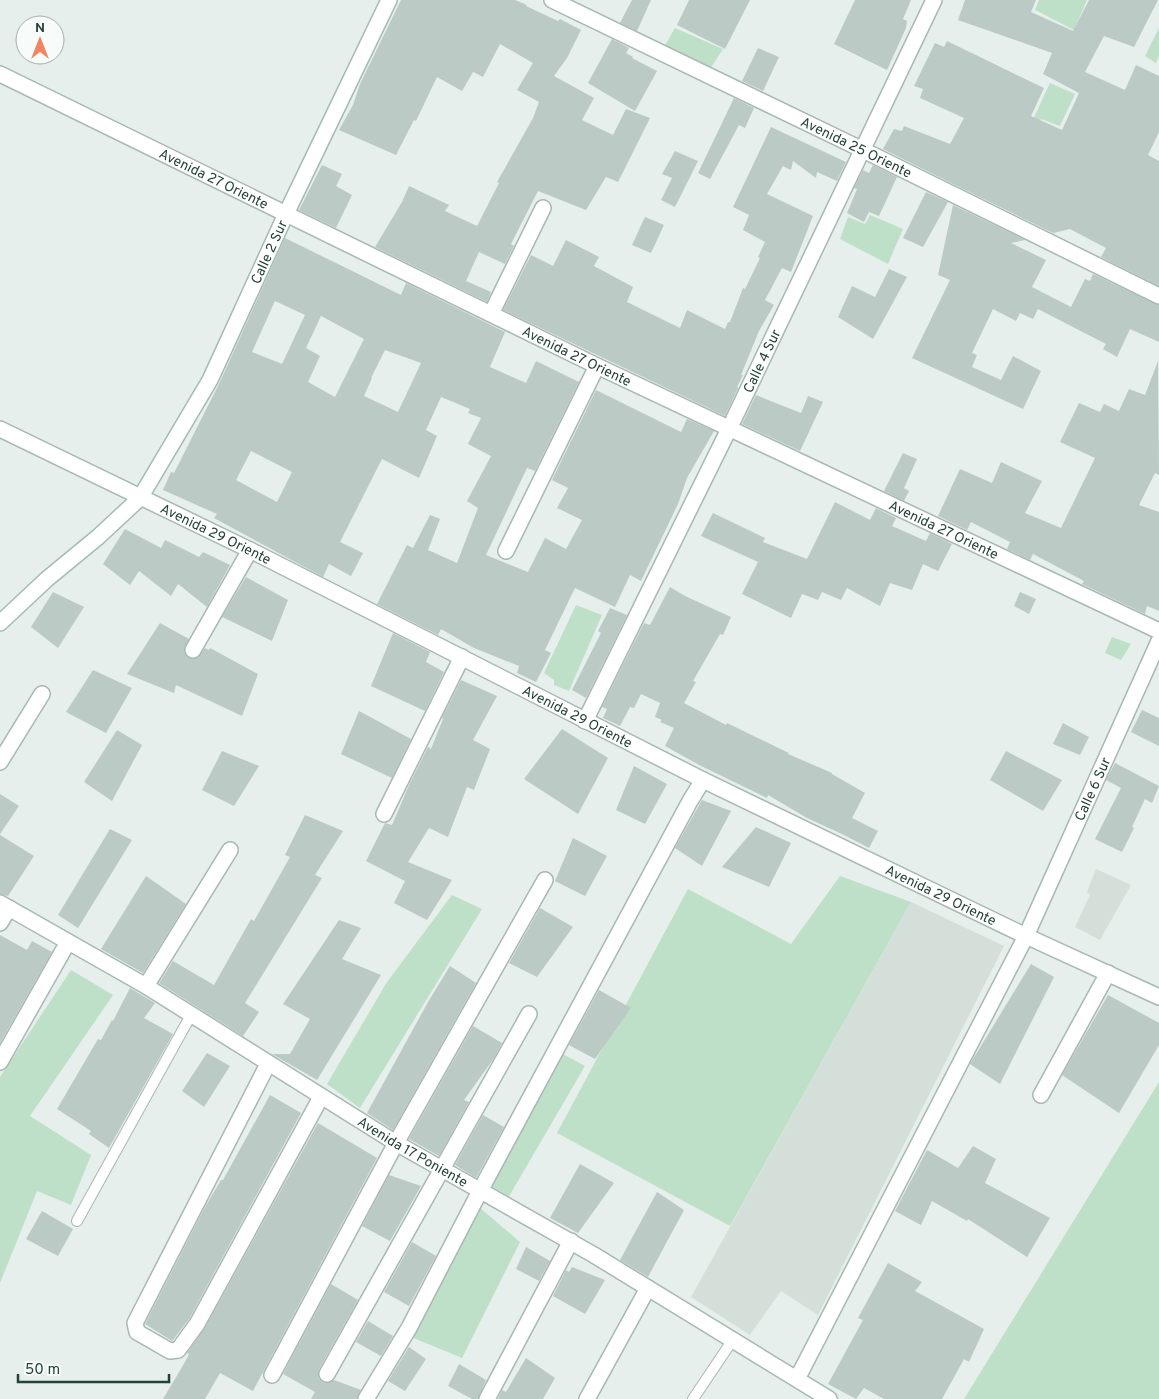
<svg xmlns="http://www.w3.org/2000/svg" width="1159" height="1399" viewBox="0 0 1159 1399" font-family="Overpass,sans-serif">
<style>
.built{fill:#d4dfda}
.green{fill:#bfe0c8}
.building{fill:#bbcac4;fill-rule:evenodd}
.lines{fill:none;stroke-linecap:round;stroke-linejoin:round}
.lane-casing{stroke:#a8b8b2;stroke-width:12}
.street-casing{stroke:#a8b8b2;stroke-width:18}
.secondary-casing{stroke:#a4bbb3;stroke-width:18}
.lane{stroke:#fff;stroke-width:10}
.street{stroke:#fff;stroke-width:15}
.secondary{stroke:#fff;stroke-width:15}
.labels{text-anchor:middle;stroke-width:4;stroke-linejoin:round;paint-order:stroke}
.street-label{font-size:14px;fill:#24423a;stroke:#f7fbf9}
</style>
<rect width="100%" height="100%" fill="#e6efeb"/>
<g class="built">
<path d="M1096,869L1131,885L1100,940L1075,927L1090,895L1087,892Z"/>
<path d="M911,902L1004,946L818,1315L781,1291L750,1335L691,1297Z"/>
</g>
<g class="green">
<path d="M1039,0H1087L1074,30L1035,10Z"/>
<path d="M675,28L723,49L710,69L664,47Z"/>
<path d="M1159,28V56L1156,63L1145,56Z"/>
<path d="M1050,83L1075,94L1060,126L1041,119L1035,129L1030,126Z"/>
<path d="M870,215L903,229L888,264L840,239L848,217L865,224Z"/>
<path d="M576,605L602,615L569,691L554,685V680L544,673Z"/>
<path d="M1112,637L1131,644L1121,660L1105,653Z"/>
<path d="M840,876L911,902L730,1226L557,1133L688,889L791,944Z"/>
<path d="M452,895L482,909L360,1108L327,1084L387,982Z"/>
<path d="M71,970L113,995L30,1116L91,1155L71,1205L37,1191L0,1283V1077Z"/>
<path d="M561,1053L585,1066L508,1198L489,1188Z"/>
<path d="M1159,1082V1399H964Z"/>
<path d="M479,1207L520,1242L462,1358L411,1337Z"/>
</g>
<g class="building">
<path d="M401,0H515L527,5L526,6L558,21L560,19L581,30L567,58L554,76L594,98L582,120L613,135L626,109L650,118L618,182L606,177L586,210L538,191L511,244L514,246L505,264L479,252L466,281L491,292L487,302L375,247L402,202L409,186L449,205L445,211L477,226L499,183L497,182L533,118L539,102L517,90L533,63L500,44L483,77L473,72L462,91L437,77L416,121L414,120L396,155L339,130L353,105L360,84Z"/>
<path d="M632,0H651L637,31L620,23Z"/>
<path d="M689,0H750L725,49L677,25Z"/>
<path d="M855,0H911L903,19L907,21L906,28L887,70L834,44Z"/>
<path d="M965,0H1036L1031,12L1073,31L1089,0H1158L1134,47L1104,36L1085,72L1125,90L1136,65L1159,76V132L1148,155L1159,161V286L1101,257L1106,248L1070,229L1053,233L957,186L958,183L957,186L883,149L894,129L902,131L904,126L950,144L964,118L920,98L923,89L914,86L935,43L944,47L947,41L1044,88L1031,116L1062,130L1079,93L1043,74L1052,53L958,20Z"/>
<path d="M612,39L629,48L626,53L633,57L632,58L657,71L635,111L588,83Z"/>
<path d="M758,48L779,57L763,91L742,81Z"/>
<path d="M734,98L754,108L745,128L739,125L710,179L698,173Z"/>
<path d="M771,127L846,162L837,181L817,172L816,178L793,161L791,170L783,166L767,194L813,216L791,272L782,268L765,300L774,305L759,331L741,375H743L737,387L738,388L725,416L503,310L531,255L553,266L566,240L599,257L594,266L633,287L627,302L680,328L687,310L725,329L728,322H730L743,288L745,289L760,258L758,257L765,242L743,230L749,215L733,207Z"/>
<path d="M675,151L698,161L675,207L661,200L672,178L662,174Z"/>
<path d="M322,165L342,174L336,186L352,195L336,228L299,210Z"/>
<path d="M873,165L897,177L879,216L869,212L864,222L847,213L857,189L854,188L863,170L869,173Z"/>
<path d="M926,192L948,202L923,247L903,238Z"/>
<path d="M953,205L1025,240L1011,243L1046,260L1032,287L1071,307L1085,279L1090,281L1093,274L1159,305V342L1130,329L1117,357L1103,349L1106,344L1038,309L1033,319L1020,313L1016,321L993,309L972,353L977,355L972,367L1001,380L1013,356L1041,371L1023,409L912,358L950,280L938,275Z"/>
<path d="M645,217L664,225L651,253L632,245Z"/>
<path d="M285,238L401,295L406,283L505,332L490,367L526,383L536,361L579,382L535,471L527,468L486,555L528,572L545,538L566,549L582,520L557,508L568,488L552,480L596,390L681,432L687,419L714,431L687,478L678,504L641,581L630,575L615,607L575,588L545,650L551,653L536,682L517,673L519,666L474,648L441,629L438,635L377,604L407,545L413,548L430,515L440,519L428,550L457,563L478,508L467,501L491,456L468,444L481,418L468,413L470,409L441,397L426,430L437,436L419,478L382,459L340,542L363,553L351,576L329,564L323,577L214,518L217,514L163,490L171,472L174,473L219,384ZM275,301L305,315L282,364L252,352ZM321,316L364,339L335,397L308,382L320,356L306,348ZM385,350L421,363L398,412L364,396L372,378H371ZM251,451L292,472L277,502L236,480Z"/>
<path d="M889,269L907,277L873,339L838,317L852,286L875,297Z"/>
<path d="M1158,361L1159,475L1155,473L1139,505L1159,512V611L1147,606L1145,614L1082,584L1084,581L1033,554L1030,560L1007,549L1010,542L971,522L967,530L938,516L960,469L992,483L1001,462L1042,481L1025,513L1061,528L1095,458L1060,442L1079,403L1100,412L1104,404L1119,411L1129,389L1145,395Z"/>
<path d="M756,395L801,413L808,396L823,402L800,451L742,424Z"/>
<path d="M903,453L917,459L904,488L909,491L904,501L884,491Z"/>
<path d="M835,502L870,520L876,508L896,518L892,526L926,541L930,533L952,544L938,571L923,564L912,590L890,583L880,606L847,588L841,600L822,592L818,600L802,594L791,618L742,594L758,562L701,536L713,513L765,538L763,542L807,559Z"/>
<path d="M125,529L161,548L165,540L199,557L203,552L230,565L207,607L178,584L171,596L139,571L130,585L103,564Z"/>
<path d="M246,577L288,600L272,641L222,617Z"/>
<path d="M670,587L685,596L731,617L723,635L720,634L693,681L696,682L684,703L726,725L727,723L789,753L788,754L832,773V774L865,793L852,818L878,831L869,848L844,835L807,818L768,795L767,798L701,766L665,746L674,728L660,722L662,720L655,717L660,703L641,694L634,708L630,707L620,726L603,718L607,709L602,707L644,623L650,625Z"/>
<path d="M53,592L84,607L58,648L31,627Z"/>
<path d="M1020,592L1036,599L1029,614L1014,606Z"/>
<path d="M610,608L627,615L586,698L572,690L601,633L598,631Z"/>
<path d="M160,623L189,639L184,651L189,658H197L205,648L209,650L210,648L258,674L242,716L176,685L174,693L127,674Z"/>
<path d="M393,633L430,652L426,662L444,672L425,711L371,686Z"/>
<path d="M93,670L132,688L106,733L66,712Z"/>
<path d="M461,680L497,696L473,740L490,749L474,790L467,787L448,837L429,828L408,862L452,880L427,920L394,903L405,881L366,861L385,823L392,825L409,785L428,747L431,749L443,719L442,718Z"/>
<path d="M1142,710L1159,718V746L1131,732Z"/>
<path d="M359,711L411,739L392,778L341,754Z"/>
<path d="M1063,723L1089,737L1080,755L1053,744Z"/>
<path d="M562,729L608,758L578,814L524,779Z"/>
<path d="M117,730L142,745L112,801L84,782Z"/>
<path d="M222,751L259,766L234,806L202,790Z"/>
<path d="M1006,751L1062,780L1043,811L990,780Z"/>
<path d="M1115,763L1159,786L1152,803L1145,799L1132,827L1134,828L1122,852L1095,839L1121,788L1106,780Z"/>
<path d="M634,766L667,784L645,824L616,810Z"/>
<path d="M0,794L19,806L0,834Z"/>
<path d="M702,800L731,811L702,866L675,848Z"/>
<path d="M305,815L343,831L315,875L322,878L245,1003L259,1012L243,1036L159,983L173,961L214,985L251,919L254,921L290,857L285,855Z"/>
<path d="M756,827L791,843L769,887L722,867Z"/>
<path d="M110,829L132,840L78,928L58,915Z"/>
<path d="M0,835L34,856L8,896L0,894Z"/>
<path d="M573,838L607,856L585,896L555,881Z"/>
<path d="M146,876L186,904L143,973L101,949Z"/>
<path d="M540,908L573,927L537,977L509,963Z"/>
<path d="M339,920L361,928L342,959L381,975L317,1080L272,1054H290L310,1019L283,1004Z"/>
<path d="M0,935L27,950L32,941L52,952L0,1043Z"/>
<path d="M1031,964L1054,977L1000,1084L970,1064Z"/>
<path d="M450,966L476,983L393,1130L367,1113L428,1002Z"/>
<path d="M130,988L155,1003L144,1018L173,1034L109,1148L89,1134L91,1131L57,1109L98,1039L101,1040L112,1020L113,1021Z"/>
<path d="M599,990L631,1008L595,1059L569,1045Z"/>
<path d="M1108,995L1159,1023V1045L1119,1113L1062,1075Z"/>
<path d="M473,1026L502,1043L494,1058L464,1100L469,1102L439,1156L409,1139Z"/>
<path d="M207,1053L230,1066L204,1107L182,1091Z"/>
<path d="M270,1095L301,1113L189,1319L172,1341L145,1324L205,1207L221,1180H223Z"/>
<path d="M483,1115L504,1127L476,1178L455,1165Z"/>
<path d="M318,1123L377,1158L253,1391L220,1373L205,1399H163L185,1362L189,1354L187,1353L205,1328Z"/>
<path d="M973,1146L996,1159L985,1183L1050,1218L1027,1257L968,1219L967,1221L932,1201L921,1225L895,1211L927,1150L958,1168Z"/>
<path d="M580,1164L614,1183L578,1233L550,1218Z"/>
<path d="M389,1175L421,1186L390,1241L362,1226Z"/>
<path d="M657,1192L684,1210L648,1277L620,1260Z"/>
<path d="M42,1211L73,1229L58,1256L26,1239Z"/>
<path d="M412,1242L436,1256L409,1306L384,1292Z"/>
<path d="M526,1247L550,1261L539,1281L516,1269Z"/>
<path d="M888,1263L922,1282L915,1291L984,1329L969,1362L964,1359L942,1399H884L864,1388L856,1399L828,1384L863,1320L858,1318Z"/>
<path d="M572,1267L605,1280L585,1314L553,1296L566,1270L569,1272Z"/>
<path d="M331,1284L358,1300L319,1369L318,1375L319,1379L323,1382L328,1383L334,1380L361,1390L357,1399H311L315,1392L283,1374Z"/>
<path d="M368,1321L393,1336L381,1356L356,1342Z"/>
<path d="M409,1347L426,1359L405,1391L388,1381Z"/>
<path d="M526,1358L555,1378L543,1399H498L502,1390L506,1392Z"/>
<path d="M459,1364L486,1380L478,1399H472L448,1386Z"/>
</g>
<g class="lines">
<g class="lane-casing">
<g id="lane">
<path d="M77,1221L191,1015"/>
<path d="M693,1399L732,1341"/>
</g>
</g>
<g class="street-casing">
<g id="street">
<path id="s1" d="M552,0L863,150L1159,296"/>
<path id="s2" d="M0,74L597,366L1159,631"/>
<path d="M491,314L543,208"/>
<path id="s3" d="M0,429L250,550L703,780L1026,936L1159,997"/>
<path d="M506,551L597,366"/>
<path d="M193,650L250,550"/>
<path id="s4" d="M585,721L729,429L934,0"/>
<path d="M0,762L42,694"/>
<path d="M384,814L462,657"/>
<path id="s5" d="M0,903L146,986L396,1143L594,1255L829,1399"/>
<path d="M0,923L9,908"/>
<path d="M146,986L230,850"/>
<path d="M0,1062L68,942"/>
<path d="M268,1064L135,1323L137,1332L170,1351L178,1350L197,1324L321,1097"/>
<path d="M1041,1095L1108,973"/>
<path d="M327,1374L529,1014"/>
<path d="M272,1375L396,1143L545,880"/>
<path id="s6" d="M797,1379L1026,936L1159,641"/>
<path d="M366,1399L409,1328L480,1191L690,801L703,780"/>
<path d="M487,1399L571,1241"/>
<path d="M587,1399L648,1288"/>
</g>
</g>
<g class="secondary-casing">
<g id="secondary">
<path id="s7" d="M0,623L47,579L98,537L140,498L210,380L286,214L389,0"/>
</g>
</g>
<use href="#lane" class="lane"/>
<use href="#street" class="street"/>
<use href="#secondary" class="secondary"/>
</g>
<g class="labels">
<g class="street-label">
<text dy="5" stroke="none"><textPath href="#s1" startOffset="338">Avenida 25 Oriente</textPath></text>
<text dy="5" stroke="none"><textPath href="#s2" startOffset="238">Avenida 27 Oriente</textPath></text>
<text dy="5" stroke="none"><textPath href="#s7" startOffset="466">Calle 2 Sur</textPath></text>
<text dy="5" stroke="none"><textPath href="#s2" startOffset="642">Avenida 27 Oriente</textPath></text>
<text dy="5" stroke="none"><textPath href="#s4" startOffset="401">Calle 4 Sur</textPath></text>
<text dy="5" stroke="none"><textPath href="#s2" startOffset="1048">Avenida 27 Oriente</textPath></text>
<text dy="5" stroke="none"><textPath href="#s3" startOffset="240">Avenida 29 Oriente</textPath></text>
<text dy="5" stroke="none"><textPath href="#s3" startOffset="645">Avenida 29 Oriente</textPath></text>
<text dy="5" stroke="none"><textPath href="#s6" startOffset="660">Calle 6 Sur</textPath></text>
<text dy="5" stroke="none"><textPath href="#s3" startOffset="1050">Avenida 29 Oriente</textPath></text>
<text dy="5" stroke="none"><textPath href="#s5" startOffset="482">Avenida 17 Poniente</textPath></text>
</g>
</g>
<g transform="translate(40 40)"><circle r="24" fill="#f7fbf9" stroke="#a3b1ad"/>
<path d="M0-4L9 19L0 12L-9 19Z" fill="#f4845f"/>
<text y="-8" font-size="14" font-weight="bold" text-anchor="middle" fill="#24423a">N</text>
</g>
<path d="M18 1374v8h151v-8" fill="none" stroke="#24423a" stroke-width="2.5"/>
<text x="25" y="1374" font-size="15" fill="#24423a" stroke="#f7fbf9" stroke-width="4" paint-order="stroke">50 m</text>
</svg>
